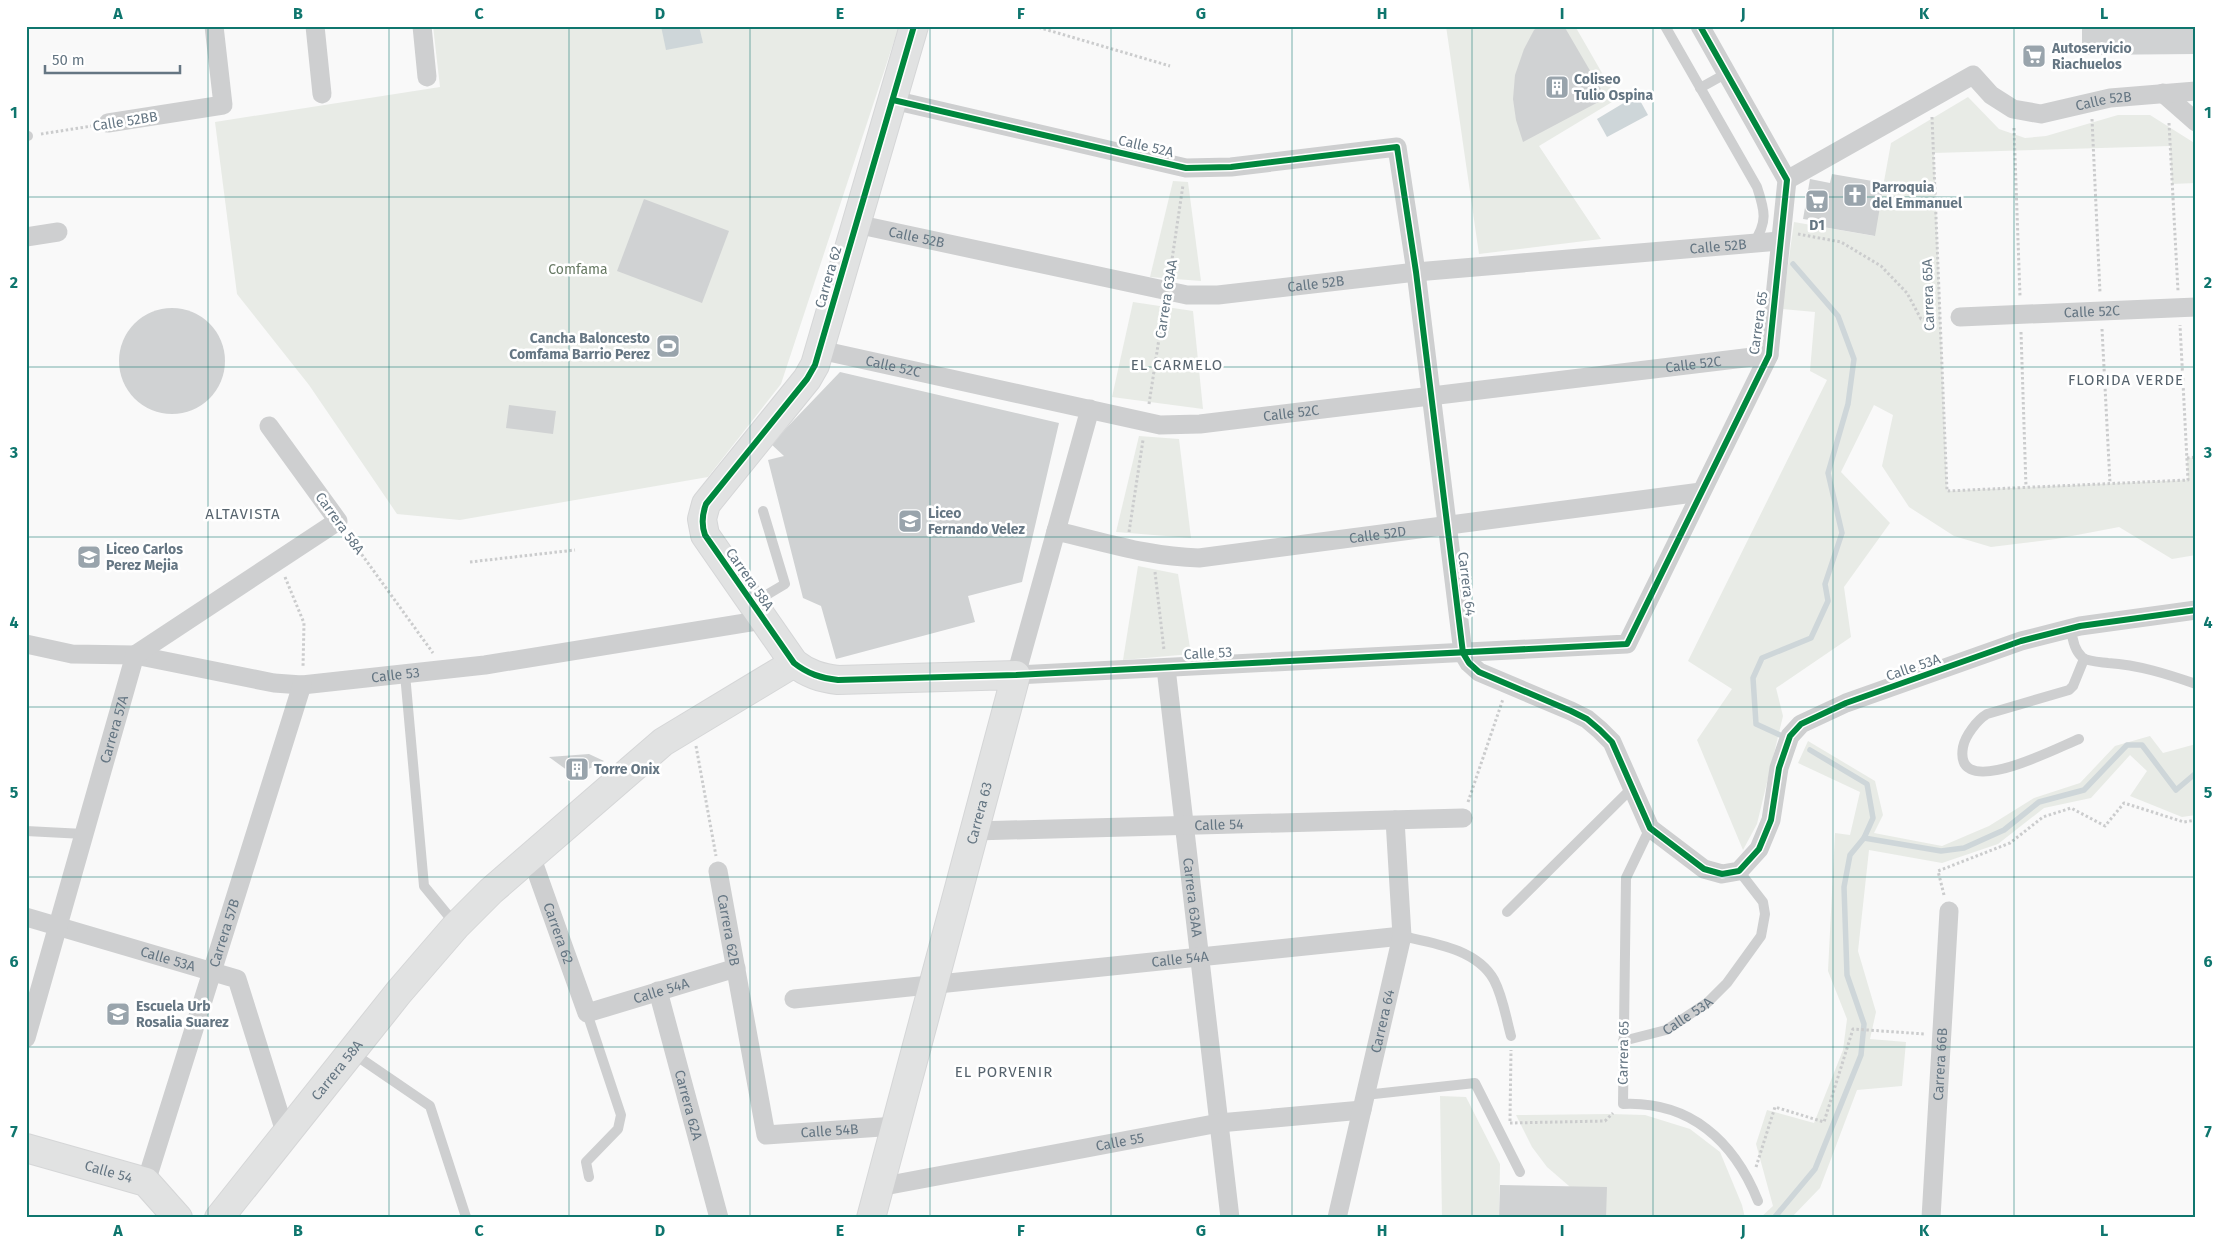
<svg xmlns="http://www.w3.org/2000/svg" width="2222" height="1244" viewBox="0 0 2222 1244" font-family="'Fira Sans',sans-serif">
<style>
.green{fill:#e8ebe6}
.water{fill:#ced6d9}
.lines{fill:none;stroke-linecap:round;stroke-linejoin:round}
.stream{stroke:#ced6d9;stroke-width:5.5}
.building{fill:#d0d2d3}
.secondary-casing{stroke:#d5d6d7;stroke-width:30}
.path{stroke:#cbcccd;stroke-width:3;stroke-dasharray:2.5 2.5;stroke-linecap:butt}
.lane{stroke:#cecfd0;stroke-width:10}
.street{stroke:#cecfd0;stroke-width:19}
.secondary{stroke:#e1e2e2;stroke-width:28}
.cycleway-casing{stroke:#fff;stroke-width:9}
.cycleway{stroke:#00873e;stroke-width:6}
.grid{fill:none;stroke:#0f766e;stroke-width:1;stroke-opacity:0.55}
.labels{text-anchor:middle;stroke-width:5;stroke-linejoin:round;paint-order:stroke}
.poi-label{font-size:14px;font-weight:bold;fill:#657683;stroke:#fff;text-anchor:start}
.street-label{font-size:14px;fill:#657683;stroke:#fff}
.park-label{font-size:14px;fill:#687a64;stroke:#fff}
.neighbourhood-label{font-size:15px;letter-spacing:1px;fill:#57646e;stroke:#fff}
.neatline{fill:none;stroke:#0f766e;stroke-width:2}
.grid-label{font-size:16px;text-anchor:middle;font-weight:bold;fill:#0f766e}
</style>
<rect width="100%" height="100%" fill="#f9f9f9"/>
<g class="green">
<path d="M433,26H899L781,384L708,477L460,520L397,514L309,385L237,294L215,122L440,87Z"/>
<path d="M1446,26H1575L1617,99L1539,146L1601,239L1479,254Z"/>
<path d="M1968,97L1999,129L2025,138L2046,136L2118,115H2150L2196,144V183L2172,184L2170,146L1934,153L1947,491L2188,480L2187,458L2196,457V555L2172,559L2119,527L2056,539L1991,547L1954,536L1909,507L1882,466L1893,415L1874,405L1841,472L1890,523L1844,587L1851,637L1776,688L1783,716L1757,824L1743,850L1697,740L1732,689L1688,661L1827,380L1810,371L1815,312L1782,309L1794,222L1874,236L1891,143Z"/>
<path d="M1173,181L1188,182L1201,281L1150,277Z"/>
<path d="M1133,302L1193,311L1203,409L1112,397Z"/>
<path d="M1139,436L1179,439L1191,538L1116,532Z"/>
<path d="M1138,566L1178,574L1191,654L1123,660Z"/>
<path d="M2150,736L2163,753L2196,744V815L2182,817L2130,796L2147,771L2130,755L2091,798L2044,808L1998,844L1942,863L1869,850L1858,951L1876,1012L1870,1039L1906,1042L1902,1086L1857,1090L1820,1188L1791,1218H1760L1773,1206L1756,1144L1767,1110L1814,1123L1843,1050L1847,1019L1828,971L1835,833L1850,835L1860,792L1798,763L1808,741L1875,781L1883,815L1874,833L1942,846L1989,826L2034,798L2080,783L2115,746Z"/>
<path d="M1440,1096L1466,1097L1500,1164L1499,1218H1442Z"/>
<path d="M1610,1114L1645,1115L1690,1129L1720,1152L1742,1205L1745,1218H1606L1547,1167L1532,1147L1516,1115Z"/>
</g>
<g class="water">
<path d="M661,26H699L703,43L666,50Z"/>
<path d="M1637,95L1648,115L1607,137L1597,119Z"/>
</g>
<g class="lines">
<g class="stream">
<path d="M1780,735L1756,724L1753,678L1762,658L1811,638L1828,601L1825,584L1842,533L1828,473L1848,404L1854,359L1838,316L1793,264"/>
<path d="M1864,838L1941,851L1964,848L2004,830L2039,802L2084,790L2127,745H2142L2176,790L2196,773"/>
<path d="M1774,1218L1815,1169L1861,1055L1864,1024L1847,975L1844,887L1850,855L1864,838L1873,818L1867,784L1810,750"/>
</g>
</g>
<g class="building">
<path d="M1539,26H1564L1606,98L1523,142L1516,120L1513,99L1515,75L1524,49L1534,30Z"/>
<path d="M2082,26H2196V54L2082,55Z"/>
<path d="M1832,174L1884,183L1875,236L1823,227L1824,222L1803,219L1810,179L1830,183Z"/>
<path d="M644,199L729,231L702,303L617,271Z"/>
<circle cx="172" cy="361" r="53"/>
<path d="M840,372L1059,423L1022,582L968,596L975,622L836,659L821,606L803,598L768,460L784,456L771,444Z"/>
<path d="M509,405L556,411L553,434L506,428Z"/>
<path d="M589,754L604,761L575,776L549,757Z"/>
<path d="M1500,1185L1607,1187L1606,1218H1499Z"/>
</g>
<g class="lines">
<g class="secondary-casing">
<g id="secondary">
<path id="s20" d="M26,1148L146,1182L178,1218"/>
<path id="s21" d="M219,1218L399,992L456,926L491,891L663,742L794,663"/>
<path id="s22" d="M871,1218L1016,675L838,680C821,678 808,674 794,663L705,535L702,519L706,504L807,379L815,365L914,26"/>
</g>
</g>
<g class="path">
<path d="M1034,26L1170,66"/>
<path d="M1932,117L1947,491L2188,480L2180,325"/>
<path d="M2092,119L2100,293"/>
<path d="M2169,123L2178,291"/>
<path d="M2014,128L2020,296"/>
<path d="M41,134L92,126"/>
<path d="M1798,234L1841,242L1881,266L1907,293L1921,319L1940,318"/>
<path d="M1170,273L1183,185"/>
<path d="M2102,329L2110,483"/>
<path d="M2021,332L2026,487"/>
<path d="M1149,404L1164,306"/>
<path d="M2187,458L2196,457"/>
<path d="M1129,532L1143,440"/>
<path d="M347,534L433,653"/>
<path d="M470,562L575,550"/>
<path d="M1155,572L1164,650"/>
<path d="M285,577L304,623L303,667"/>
<path d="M696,746L716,856"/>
<path d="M1468,802L1503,699"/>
<path d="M1944,895L1938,871L2010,843L2043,817L2071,808L2105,826L2124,803L2184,822L2196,820"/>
<path d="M1510,1121L1511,1050"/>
<path d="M1510,1123L1605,1121L1613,1113"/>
<path d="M1756,1167L1775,1107L1824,1122L1853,1029L1925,1034"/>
</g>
<g class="lane">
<path d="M1665,26L1757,187C1765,211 1768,222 1753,244"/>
<path d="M1700,88L1727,73"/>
<path d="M26,136H28"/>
<path d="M753,603L785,584L763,511"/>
<path d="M2071,628C2072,638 2074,650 2082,657C2088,662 2100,662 2108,663C2139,665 2167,674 2196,684"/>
<path d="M405,674L424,886L456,925"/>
<path d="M2079,739C2058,747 1953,803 1963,747C1965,736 1977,720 1987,714L2069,690L2073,686L2084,659"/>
<path d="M1650,828L1626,878L1623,1104C1690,1101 1734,1141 1758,1201"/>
<path d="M26,831L84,834"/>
<path d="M1507,912L1633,787"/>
<path d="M1402,936C1433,943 1477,949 1494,980C1503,997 1506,1018 1511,1036"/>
<path d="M587,1013L621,1115L618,1129L586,1162L589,1177"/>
<path id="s1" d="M1623,1041L1666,1030L1707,1003L1727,983L1761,936L1765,914L1763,902L1739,871"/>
<path d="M351,1052L430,1106L466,1217"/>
<path d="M1365,1095L1475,1083L1520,1172"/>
</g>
<g class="street">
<path d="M315,26L322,94"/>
<path d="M422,26L427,77"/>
<path d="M2163,93L2196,122"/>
<path d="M893,100L1186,168L1231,167L1397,147L1416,272L1463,653L1469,663L1479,672L1571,711L1587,719L1600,730L1612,742L1650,828L1704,869L1722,874L1739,871L1759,849L1771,820L1779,768L1790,736L1801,724L1846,703L2021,641L2080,626L2196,610"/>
<path d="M108,123L223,105L214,26"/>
<path id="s2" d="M1787,180L1973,75L1991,95L2013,109L2041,114L2110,98L2196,91"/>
<path id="s3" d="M856,224L1187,295H1218L1416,272L1780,241"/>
<path d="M26,237L58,232"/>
<path id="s4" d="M1960,317L2196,307"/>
<path id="s5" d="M820,350L1160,425L1200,424L1769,355"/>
<path d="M1090,409L1016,675L1627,644L1769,355L1787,180L1700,26"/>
<path id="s6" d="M1056,531C1104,542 1150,557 1199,558L1701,492"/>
<path id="s7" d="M26,644L72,654L135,655L274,683L302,685L485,665L764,620"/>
<path id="s8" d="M1166,668L1230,1218"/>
<path id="s9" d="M975,831L1463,818"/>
<path id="s10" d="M531,856L587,1013L736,968"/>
<path id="s11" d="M718,871L766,1135L896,1126"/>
<path id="s12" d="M26,917L237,979L286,1135"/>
<path id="s13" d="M658,991L719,1218"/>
<path id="s14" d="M794,999L1402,936"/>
<path id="s15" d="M26,1038L135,655L338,521L269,426"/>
<path id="s16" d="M146,1182L302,685"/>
<path id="s17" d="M879,1187L1219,1123L1362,1110"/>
<path id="s18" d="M1337,1218L1402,936L1395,820"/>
<path id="s19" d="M1931,1218L1949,911"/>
</g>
<use href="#secondary" class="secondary"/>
<g class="cycleway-casing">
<g id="cycleway">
<path d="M914,26L815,365L807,379L706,504C702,515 701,524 705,535L794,663C808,674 821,678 838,680L1016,675L1627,644L1769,355L1787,180L1700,26"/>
<path d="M893,100L1186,168L1231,167L1397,147L1416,272L1463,653L1469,663L1479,672L1571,711L1587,719L1600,730L1612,742L1650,828L1704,869L1722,874L1739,871L1759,849L1771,820L1779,768L1790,736L1801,724L1846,703L2021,641L2080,626L2196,610"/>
</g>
</g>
<use href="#cycleway" class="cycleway"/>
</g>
<path class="grid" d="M208,26V1218M389,26V1218M569,26V1218M750,26V1218M930,26V1218M1111,26V1218M1292,26V1218M1472,26V1218M1653,26V1218M1833,26V1218M2014,26V1218M26,197H2196M26,367H2196M26,537H2196M26,707H2196M26,877H2196M26,1047H2196"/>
<defs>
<g id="supermarket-square" transform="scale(1.25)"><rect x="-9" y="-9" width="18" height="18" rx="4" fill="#99a4ac" stroke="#fff"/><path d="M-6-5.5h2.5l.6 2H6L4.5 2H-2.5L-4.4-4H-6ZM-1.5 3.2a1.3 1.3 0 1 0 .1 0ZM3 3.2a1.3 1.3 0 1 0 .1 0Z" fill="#fff"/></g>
<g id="building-square" transform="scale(1.25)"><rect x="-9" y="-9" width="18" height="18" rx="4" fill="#99a4ac" stroke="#fff"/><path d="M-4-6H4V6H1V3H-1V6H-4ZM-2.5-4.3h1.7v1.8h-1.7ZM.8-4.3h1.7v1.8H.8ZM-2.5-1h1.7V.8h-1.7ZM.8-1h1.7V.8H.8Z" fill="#fff"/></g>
<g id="church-square" transform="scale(1.25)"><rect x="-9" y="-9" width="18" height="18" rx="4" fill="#99a4ac" stroke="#fff"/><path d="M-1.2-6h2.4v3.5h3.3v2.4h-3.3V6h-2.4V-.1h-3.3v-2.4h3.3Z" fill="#fff"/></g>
<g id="stadium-square" transform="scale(1.25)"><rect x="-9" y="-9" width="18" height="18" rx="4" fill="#99a4ac" stroke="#fff"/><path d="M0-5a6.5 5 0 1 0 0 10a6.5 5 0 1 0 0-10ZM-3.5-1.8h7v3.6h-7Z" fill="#fff"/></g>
<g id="school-square" transform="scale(1.25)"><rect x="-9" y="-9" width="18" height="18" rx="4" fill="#99a4ac" stroke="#fff"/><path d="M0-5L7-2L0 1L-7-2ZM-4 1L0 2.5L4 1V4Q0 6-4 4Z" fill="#fff"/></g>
</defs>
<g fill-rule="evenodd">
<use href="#supermarket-square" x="2034" y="56"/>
<use href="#building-square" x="1557" y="87"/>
<use href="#church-square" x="1855" y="195"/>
<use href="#supermarket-square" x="1817" y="201"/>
<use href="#stadium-square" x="668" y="346"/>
<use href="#school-square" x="910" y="521"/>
<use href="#school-square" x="89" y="557"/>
<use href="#building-square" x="577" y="769"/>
<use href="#school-square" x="118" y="1014"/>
</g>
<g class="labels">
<g class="poi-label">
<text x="2052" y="53">Autoservicio<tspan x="2052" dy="16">Riachuelos</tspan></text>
<text x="1574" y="84">Coliseo<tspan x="1574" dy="16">Tulio Ospina</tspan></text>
<text x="1872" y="192">Parroquia<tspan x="1872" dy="16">del Emmanuel</tspan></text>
<text x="1817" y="230" text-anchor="middle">D1</text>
<text x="650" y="343" text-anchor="end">Cancha Baloncesto<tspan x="650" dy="16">Comfama Barrio Perez</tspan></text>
<text x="928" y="518">Liceo<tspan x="928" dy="16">Fernando Velez</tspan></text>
<text x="106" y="554">Liceo Carlos<tspan x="106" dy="16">Perez Mejia</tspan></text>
<text x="594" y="774">Torre Onix</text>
<text x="136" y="1011">Escuela Urb<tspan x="136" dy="16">Rosalia Suarez</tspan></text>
</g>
<g class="street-label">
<text dy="5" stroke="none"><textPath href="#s2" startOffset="359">Calle 52B</textPath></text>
<text transform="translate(125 121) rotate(-9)" y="5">Calle 52BB</text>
<text transform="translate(1146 146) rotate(13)" y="5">Calle 52A</text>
<text dy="5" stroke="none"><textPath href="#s3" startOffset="62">Calle 52B</textPath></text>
<text dy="5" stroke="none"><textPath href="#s3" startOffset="872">Calle 52B</textPath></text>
<text transform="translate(828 277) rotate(-74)" y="5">Carrera 62</text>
<text dy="5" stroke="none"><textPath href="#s3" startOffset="468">Calle 52B</textPath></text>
<text transform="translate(1928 295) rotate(-92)" y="5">Carrera 65A</text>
<text transform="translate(1166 299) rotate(-81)" y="5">Carrera 63AA</text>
<text dy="5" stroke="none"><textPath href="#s4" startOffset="132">Calle 52C</textPath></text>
<text transform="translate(1758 323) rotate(-82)" y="5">Carrera 65</text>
<text dy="5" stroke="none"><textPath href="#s5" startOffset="885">Calle 52C</textPath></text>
<text dy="5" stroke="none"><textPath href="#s5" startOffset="75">Calle 52C</textPath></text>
<text dy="5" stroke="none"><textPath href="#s5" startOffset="480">Calle 52C</textPath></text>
<text transform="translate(340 523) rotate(54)" y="5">Carrera 58A</text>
<text dy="5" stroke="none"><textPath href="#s6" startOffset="326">Calle 52D</textPath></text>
<text transform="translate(750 579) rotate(55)" y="5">Carrera 58A</text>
<text transform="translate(1467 584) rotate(83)" y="5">Carrera 64</text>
<text transform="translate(1208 653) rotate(-3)" y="5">Calle 53</text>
<text transform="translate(1913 667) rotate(-19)" y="5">Calle 53A</text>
<text dy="5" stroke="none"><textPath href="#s7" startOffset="374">Calle 53</textPath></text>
<text dy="5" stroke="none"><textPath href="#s15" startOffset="321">Carrera 57A</textPath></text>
<text dy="5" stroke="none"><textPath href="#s22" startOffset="419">Carrera 63</textPath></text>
<text dy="5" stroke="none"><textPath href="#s9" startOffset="244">Calle 54</textPath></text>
<text dy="5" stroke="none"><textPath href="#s8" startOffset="231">Carrera 63AA</textPath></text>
<text dy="5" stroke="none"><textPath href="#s11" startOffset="60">Carrera 62B</textPath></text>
<text dy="5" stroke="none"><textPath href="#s16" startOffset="261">Carrera 57B</textPath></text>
<text dy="5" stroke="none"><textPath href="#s10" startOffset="82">Carrera 62</textPath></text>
<text dy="5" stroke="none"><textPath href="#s12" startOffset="148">Calle 53A</textPath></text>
<text dy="5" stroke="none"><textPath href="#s14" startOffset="388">Calle 54A</textPath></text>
<text dy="5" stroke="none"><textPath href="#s10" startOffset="244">Calle 54A</textPath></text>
<text dy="5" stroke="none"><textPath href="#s1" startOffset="70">Calle 53A</textPath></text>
<text dy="5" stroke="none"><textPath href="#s18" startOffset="202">Carrera 64</textPath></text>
<text transform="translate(1623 1053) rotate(-89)" y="5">Carrera 65</text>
<text dy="5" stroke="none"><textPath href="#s19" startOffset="154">Carrera 66B</textPath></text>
<text dy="5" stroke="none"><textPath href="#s21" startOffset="189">Carrera 58A</textPath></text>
<text dy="5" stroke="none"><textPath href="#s13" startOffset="118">Carrera 62A</textPath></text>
<text dy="5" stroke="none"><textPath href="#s11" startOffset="332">Calle 54B</textPath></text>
<text dy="5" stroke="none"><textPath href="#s17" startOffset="245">Calle 55</textPath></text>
<text dy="5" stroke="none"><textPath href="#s20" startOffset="86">Calle 54</textPath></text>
</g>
<g class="park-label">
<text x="578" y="274">Comfama</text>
</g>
<g class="neighbourhood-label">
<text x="1177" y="370">EL CARMELO</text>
<text x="2126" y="385">FLORIDA VERDE</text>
<text x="243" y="519">ALTAVISTA</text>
<text x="1004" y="1077">EL PORVENIR</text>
</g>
</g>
<rect width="2222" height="1244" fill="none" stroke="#ffffff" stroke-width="55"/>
<path d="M45 65v8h135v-8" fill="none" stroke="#657683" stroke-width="2.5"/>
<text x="52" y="65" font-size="15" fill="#657683" stroke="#ffffff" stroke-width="4" paint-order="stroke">50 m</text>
<rect x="28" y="28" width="2166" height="1188" class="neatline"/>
<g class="grid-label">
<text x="118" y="19">A</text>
<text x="298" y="19">B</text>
<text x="479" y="19">C</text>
<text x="660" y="19">D</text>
<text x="840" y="19">E</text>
<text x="1021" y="19">F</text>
<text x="1201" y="19">G</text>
<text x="1382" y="19">H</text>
<text x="1562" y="19">I</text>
<text x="1743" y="19">J</text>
<text x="1924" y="19">K</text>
<text x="2104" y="19">L</text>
<text x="14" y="118">1</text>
<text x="2208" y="118">1</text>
<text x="14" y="288">2</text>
<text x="2208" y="288">2</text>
<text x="14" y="458">3</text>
<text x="2208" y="458">3</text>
<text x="14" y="628">4</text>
<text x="2208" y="628">4</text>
<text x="14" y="798">5</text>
<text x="2208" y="798">5</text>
<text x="14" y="967">6</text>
<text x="2208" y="967">6</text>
<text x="14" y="1137">7</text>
<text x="2208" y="1137">7</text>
<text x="118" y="1236">A</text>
<text x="298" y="1236">B</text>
<text x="479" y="1236">C</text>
<text x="660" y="1236">D</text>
<text x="840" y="1236">E</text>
<text x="1021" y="1236">F</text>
<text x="1201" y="1236">G</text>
<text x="1382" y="1236">H</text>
<text x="1562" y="1236">I</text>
<text x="1743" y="1236">J</text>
<text x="1924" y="1236">K</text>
<text x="2104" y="1236">L</text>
</g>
</svg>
